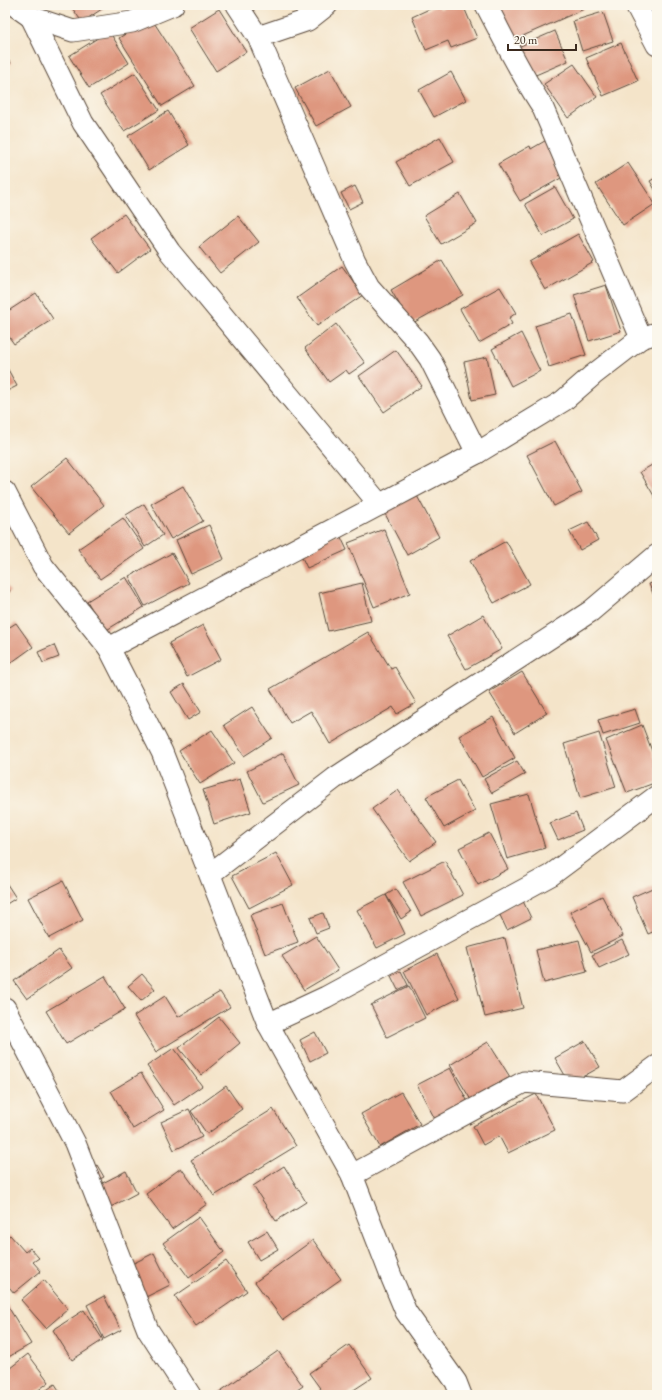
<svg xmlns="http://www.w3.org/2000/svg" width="662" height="1400" viewBox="0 0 662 1400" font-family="'EB Garamond',serif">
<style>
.building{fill:#de977f}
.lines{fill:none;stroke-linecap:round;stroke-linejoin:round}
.minor-casing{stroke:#574638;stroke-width:23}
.minor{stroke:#fff;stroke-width:21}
</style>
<rect width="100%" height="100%" fill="#fbf7ec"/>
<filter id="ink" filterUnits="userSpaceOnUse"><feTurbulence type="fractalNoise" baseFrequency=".025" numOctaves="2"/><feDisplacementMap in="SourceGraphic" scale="8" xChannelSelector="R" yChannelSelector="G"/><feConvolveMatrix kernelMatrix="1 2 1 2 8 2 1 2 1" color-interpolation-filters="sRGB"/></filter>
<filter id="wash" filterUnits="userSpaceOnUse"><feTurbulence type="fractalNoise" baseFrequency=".012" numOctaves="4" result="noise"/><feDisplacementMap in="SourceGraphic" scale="16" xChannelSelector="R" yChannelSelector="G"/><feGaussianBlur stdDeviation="0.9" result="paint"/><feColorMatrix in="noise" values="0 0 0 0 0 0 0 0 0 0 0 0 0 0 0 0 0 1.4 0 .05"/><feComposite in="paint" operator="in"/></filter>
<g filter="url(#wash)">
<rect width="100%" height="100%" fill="#f4e4c9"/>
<g id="blocks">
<g class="building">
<path d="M70,5H108L82,22Z"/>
<path d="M438,5L440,9L448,5H463L477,38L451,48L448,41L426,50L412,17Z"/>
<path d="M491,5H582L584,9L507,43Z"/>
<path d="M219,9L246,52L216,71L189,28Z"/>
<path d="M603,12L613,41L582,51L573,21Z"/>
<path d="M151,18L195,86L162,106L119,38Z"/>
<path d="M109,31L129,63L89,88L69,56Z"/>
<path d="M555,31L568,61L531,77L518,47Z"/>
<path d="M621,43L638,81L603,96L586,58Z"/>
<path d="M5,55L11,63L5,68Z"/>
<path d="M574,64L597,97L568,118L544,84Z"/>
<path d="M330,69L351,107L316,126L295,88Z"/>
<path d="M451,72L466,100L434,117L419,90Z"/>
<path d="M135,73L159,110L124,131L100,95Z"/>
<path d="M168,111L189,145L149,170L128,136Z"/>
<path d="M440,137L454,162L410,186L396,162Z"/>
<path d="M550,138L570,173L520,201L498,164L530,146L531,149Z"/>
<path d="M628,163L655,204L623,225L596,184Z"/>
<path d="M657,177V193L650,181Z"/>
<path d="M355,186L363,202L349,209L341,193Z"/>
<path d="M555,187L573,219L543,236L525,204Z"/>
<path d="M460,194L477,223L441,244L424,216Z"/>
<path d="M124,214L150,249L118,273L91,238Z"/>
<path d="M238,216L259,242L220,273L199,247Z"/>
<path d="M578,234L594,262L545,290L529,262Z"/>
<path d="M442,260L463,295L411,324L391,290Z"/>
<path d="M342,266L363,295L317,326L297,298Z"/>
<path d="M606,285L621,331L589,341L574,295Z"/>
<path d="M500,287L516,313L509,318L512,324L479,343L460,309Z"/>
<path d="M36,293L53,319L14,344L5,331V313Z"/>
<path d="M572,314L586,355L549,367L535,326Z"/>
<path d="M336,324L365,363L349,374L346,370L329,382L305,348Z"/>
<path d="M521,333L540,371L511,386L492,349Z"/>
<path d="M396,350L422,386L384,412L359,376Z"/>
<path d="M487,357L495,395L472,400L464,362Z"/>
<path d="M5,364L17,386L5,392Z"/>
<path d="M555,441L582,492L554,506L527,455Z"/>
<path d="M67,458L104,505L69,533L31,487Z"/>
<path d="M657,462V501L640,472Z"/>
<path d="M183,486L203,521L171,539L151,504Z"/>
<path d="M416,494L439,537L407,555L384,512Z"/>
<path d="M144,504L163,535L145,547L126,515Z"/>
<path d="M123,518L144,549L100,579L78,549Z"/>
<path d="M588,522L598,540L580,550L569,531Z"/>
<path d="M209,525L224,559L191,574L176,540Z"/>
<path d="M384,529L410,593L374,607L348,543Z"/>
<path d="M339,533L347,550L307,568L299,551Z"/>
<path d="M506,541L530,584L494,603L470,561Z"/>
<path d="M172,553L189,583L145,606L129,576Z"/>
<path d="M126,577L144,607L105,631L87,601Z"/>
<path d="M657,581V603L649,584Z"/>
<path d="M362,583L371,621L328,631L319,593Z"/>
<path d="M5,584L10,591L5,596Z"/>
<path d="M483,615L502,649L466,669L447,636Z"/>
<path d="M16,623L33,647L5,667V630Z"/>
<path d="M203,625L221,659L187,677L169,643Z"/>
<path d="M368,632L391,669L395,667L416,703L397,714L393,707L330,744L311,711L290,723L270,689Z"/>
<path d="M54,645L59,657L43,663L38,652Z"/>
<path d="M522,672L547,713L515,733L489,692Z"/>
<path d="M184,684L201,712L188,720L171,692Z"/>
<path d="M252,707L272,738L244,756L224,725Z"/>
<path d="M635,709L640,723L603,735L598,720Z"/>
<path d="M493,717L515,758L482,777L459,736Z"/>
<path d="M642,725L657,764V782L627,793L606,740Z"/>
<path d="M212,730L234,763L200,784L179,751Z"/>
<path d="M599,733L616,787L580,798L564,744Z"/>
<path d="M283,753L299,785L263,802L247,771Z"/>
<path d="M517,761L525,774L492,793L484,779Z"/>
<path d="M240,779L251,812L214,824L203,790Z"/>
<path d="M458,780L475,811L444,828L426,797Z"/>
<path d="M398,790L436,842L409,861L372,809Z"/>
<path d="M529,794L545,848L507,859L491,804Z"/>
<path d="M576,813L583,830L558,840L550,823Z"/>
<path d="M489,833L508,869L478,885L459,848Z"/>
<path d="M276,853L293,885L249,908L232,876Z"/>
<path d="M445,861L463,895L421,916L403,882Z"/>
<path d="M5,881L16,898L5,905Z"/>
<path d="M63,881L83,920L49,938L28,898Z"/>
<path d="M657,886V930L648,934L632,897Z"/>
<path d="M396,889L411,912L401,919L386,895Z"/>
<path d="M386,895L405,934L377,948L357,910Z"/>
<path d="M602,896L623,936L591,952L570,912Z"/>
<path d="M522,899L531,918L507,930L498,911Z"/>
<path d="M283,903L298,942L265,954L250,915Z"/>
<path d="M323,913L329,928L316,933L310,918Z"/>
<path d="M316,936L338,970L304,990L282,956Z"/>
<path d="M505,938L523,1008L485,1017L467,948Z"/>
<path d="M579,940L587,972L544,983L536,950Z"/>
<path d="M622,940L629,954L599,968L592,955Z"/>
<path d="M59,950L72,968L27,999L14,981Z"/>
<path d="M437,954L459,998L426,1015L404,971Z"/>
<path d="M401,971L408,985L398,990L391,976Z"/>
<path d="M142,974L155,989L141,1001L128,986Z"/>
<path d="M105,976L125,1009L66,1044L46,1011Z"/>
<path d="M409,986L425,1018L387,1037L371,1005Z"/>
<path d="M220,992L230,1007L156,1052L134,1016L165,996L178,1017Z"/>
<path d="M219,1017L240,1043L201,1075L179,1048Z"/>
<path d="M315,1032L326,1053L310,1061L300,1040Z"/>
<path d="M585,1041L600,1067L570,1084L555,1058Z"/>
<path d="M488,1042L510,1077L471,1100L450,1065Z"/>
<path d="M174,1048L202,1086L174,1105L147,1066Z"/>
<path d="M450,1068L468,1102L435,1119L417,1085Z"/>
<path d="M141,1073L164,1110L133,1129L111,1091Z"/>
<path d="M226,1086L242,1109L207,1134L191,1111Z"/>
<path d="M401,1092L420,1124L380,1147L361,1114Z"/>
<path d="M536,1094L555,1130L508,1153L499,1136L483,1145L473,1126Z"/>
<path d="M189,1109L202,1137L174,1150L161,1122Z"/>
<path d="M273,1109L296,1146L214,1196L191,1160Z"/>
<path d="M97,1165L104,1177L94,1182L88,1170Z"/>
<path d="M284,1166L306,1202L276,1221L253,1186Z"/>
<path d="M181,1168L207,1204L172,1229L146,1194Z"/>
<path d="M126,1171L137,1193L107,1209L95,1187Z"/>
<path d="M199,1217L224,1252L189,1278L163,1243Z"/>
<path d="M267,1231L278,1249L259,1260L248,1242Z"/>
<path d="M10,1235L25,1252L30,1248L39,1258L33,1262L41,1271L14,1293L5,1282V1239Z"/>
<path d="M313,1240L341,1279L283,1320L255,1282Z"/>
<path d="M154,1253L170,1285L144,1298L128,1266Z"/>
<path d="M226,1261L247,1291L196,1326L175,1296Z"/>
<path d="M44,1280L68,1309L46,1328L21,1300Z"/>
<path d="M104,1296L121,1330L104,1339L87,1305Z"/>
<path d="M7,1305L31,1344L5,1359V1306Z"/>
<path d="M84,1310L103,1340L72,1360L53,1330Z"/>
<path d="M349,1345L372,1378L346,1395H325L309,1373Z"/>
<path d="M278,1351L303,1386L290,1395H215Z"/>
<path d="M28,1354L49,1382L32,1395H5V1372Z"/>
<path d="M55,1384L62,1395H40Z"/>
</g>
</g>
</g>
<g filter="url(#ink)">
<use href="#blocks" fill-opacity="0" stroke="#574638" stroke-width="1"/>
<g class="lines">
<g class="minor-casing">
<g id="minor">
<path d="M14,5L31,17L73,31L132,22L173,5"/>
<path d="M237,5L258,37L355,261L369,287L418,342L430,359L477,453"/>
<path d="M486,5C504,39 520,73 542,106L641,338"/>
<path d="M636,5L657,45"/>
<path d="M31,17L83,123L170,252L380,505"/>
<path d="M258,37L308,20L327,5"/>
<path d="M5,492L43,566L109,648L162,752L268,1024L352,1175L391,1276L406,1312L456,1382L461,1395"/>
<path d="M109,648L477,453L563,401L593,375L641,338L657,333"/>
<path d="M210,874L335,778L591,611L657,555"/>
<path d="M5,1008L75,1143L148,1330L190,1395"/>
<path d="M268,1024L326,997L551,875L657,796"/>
<path d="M352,1175L524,1082L623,1091L657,1066"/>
</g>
</g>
<use href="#minor" class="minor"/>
</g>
</g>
<rect width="662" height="1400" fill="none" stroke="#fbf7ec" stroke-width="20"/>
<path d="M508 44v6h68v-6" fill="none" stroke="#3b2a1e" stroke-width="2"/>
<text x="514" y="44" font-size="12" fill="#3b2a1e" stroke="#fbf7ec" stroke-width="3" paint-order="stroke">20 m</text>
</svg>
